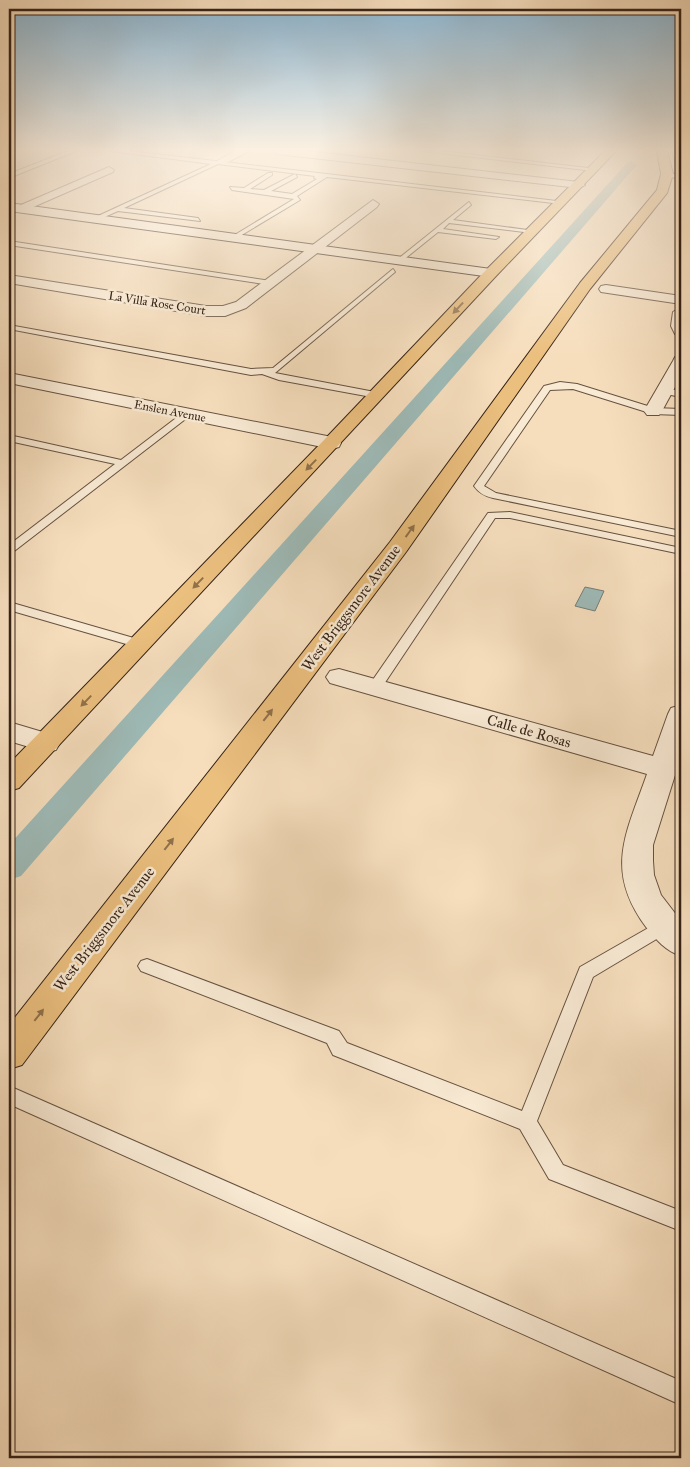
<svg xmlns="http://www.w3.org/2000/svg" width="690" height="1467" viewBox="0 0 690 1467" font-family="'IM FELL Great Primer',serif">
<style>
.water{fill:#9ebbb8;stroke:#747e78}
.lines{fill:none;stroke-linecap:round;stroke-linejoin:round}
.canal{fill:#9ebbb8;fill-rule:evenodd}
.lane-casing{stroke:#665241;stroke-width:2}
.street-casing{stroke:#665241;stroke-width:2}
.secondary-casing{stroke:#362318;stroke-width:2}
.primary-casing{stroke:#362318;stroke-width:2}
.lane{fill:#f9ead4;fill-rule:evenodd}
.street{fill:#f9ead4;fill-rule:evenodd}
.secondary{fill:#f9ead4;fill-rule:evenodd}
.primary{fill:#ebbf7e;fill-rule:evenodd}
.oneway{fill:#90714b}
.labels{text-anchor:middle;stroke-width:5;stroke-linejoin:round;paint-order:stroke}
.far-street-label{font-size:12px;fill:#362318;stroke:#f9ead4}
.street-label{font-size:15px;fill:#362318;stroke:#f9ead4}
</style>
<rect width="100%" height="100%" fill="#f6debd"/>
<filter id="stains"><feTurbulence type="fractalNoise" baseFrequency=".004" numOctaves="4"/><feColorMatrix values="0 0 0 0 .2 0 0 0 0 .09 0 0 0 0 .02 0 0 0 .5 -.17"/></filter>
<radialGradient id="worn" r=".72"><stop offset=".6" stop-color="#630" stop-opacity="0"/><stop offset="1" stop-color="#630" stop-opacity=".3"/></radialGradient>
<path class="water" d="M585,587L604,591L595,611L575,606Z"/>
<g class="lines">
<path class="canal" d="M631,161L637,165L635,167L21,876L9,880V845L627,163Z"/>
<g class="lane-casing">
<g id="lane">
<path d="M68,151H76L9,178V174Z"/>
<path d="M111,151H129L565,202L562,204L327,177L297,196L300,200L235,239L233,236L294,199L232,190L230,187L244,188L268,173H272V175L250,189L264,190L295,174L297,177L271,191L292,194L317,179L314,178L315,176L218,164L124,208L198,218L200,221L118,211L100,219L98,216L211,164Z"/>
<path d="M422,151H441L597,169L594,171Z"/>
<path d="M672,151H678L681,164L675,162Z"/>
<path d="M667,173L681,175V179L665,176Z"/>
<path d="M469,202L471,205L453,220L535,231L532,233L449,223L443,229L499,237L496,239L438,232L402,261H398V259Z"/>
<path d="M9,241L271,281L275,283L271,285L9,245Z"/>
<path d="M393,269L395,272L275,373L380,393V397L377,398L279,380L262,374L251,375L9,329V325L251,369L273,368Z"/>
<path d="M560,382L577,384L654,408L681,409V415L653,414L573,389L550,390L484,486L496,493L681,531V537L493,498C484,496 479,493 474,486L544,386Z"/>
<path d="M664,388L681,391V397L661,393L660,391Z"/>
<path d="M184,412L192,414L13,552L9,553V545L115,464L9,441V435L121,460Z"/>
<path d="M510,512L681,548V554L510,518H495L380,690H370L368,687L370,684L488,513Z"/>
<path d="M9,602L144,641L146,644L140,648L9,610Z"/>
<path d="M664,919L670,921L672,926L670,931L593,977L537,1121L563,1165L681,1211V1231L549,1179L520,1129L333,1055L327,1043L141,971L138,966L141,961L147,959L339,1031L347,1043L522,1111L580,967Z"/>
<path d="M9,1086L681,1381V1405L9,1104Z"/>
</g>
</g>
<g class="street-casing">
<g id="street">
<path d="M235,151H249L226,163H218L217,161Z"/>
<path d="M272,151H306L579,182L585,185L579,188L277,154Z"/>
<path d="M109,167L114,170L113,172L24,211H16L14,208Z"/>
<path d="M373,200L379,204L377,207L246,308L225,316H206L9,283V275L206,306H223L236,302Z"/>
<path d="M606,285L681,296V304L601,292L599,289L601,286Z"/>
<path d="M681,307V336L675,334L671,326L673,312Z"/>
<path d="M681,356V376L662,411L659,415H647L644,411L673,361L675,357Z"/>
<path d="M9,373L332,437L339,439L341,443L339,447L332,449L9,383Z"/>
<path d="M339,669L653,756L668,714L671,708L681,705V756L653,845V861L654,875L661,895L681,921V956C666,951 656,940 646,927C604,870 626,834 647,774L330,683L326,677L330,671Z"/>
<path d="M9,722L56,736L60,743L56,750L46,752L9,741Z"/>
</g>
</g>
<g class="secondary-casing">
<path id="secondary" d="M9,203L491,269L498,273L491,277L9,211Z"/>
</g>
<g class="primary-casing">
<g id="primary">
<path d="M605,151H616L496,276L19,788L9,791V764L325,439L486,270Z"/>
<path d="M657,151H667L673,174L667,193L590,289L406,552L22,1065L9,1069V1025L390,542L580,283L657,190L661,174Z"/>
</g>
</g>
<use href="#lane" class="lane"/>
<use href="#street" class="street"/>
<use href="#secondary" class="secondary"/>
<use href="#primary" class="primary"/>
</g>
<defs><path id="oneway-solid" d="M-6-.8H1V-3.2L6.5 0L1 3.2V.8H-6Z" transform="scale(1.25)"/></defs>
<g class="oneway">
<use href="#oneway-solid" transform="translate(458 308) rotate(133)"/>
<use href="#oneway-solid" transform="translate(311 465) rotate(134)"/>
<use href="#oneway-solid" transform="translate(410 531) rotate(-54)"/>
<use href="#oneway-solid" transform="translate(198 583) rotate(134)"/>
<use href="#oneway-solid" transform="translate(86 701) rotate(134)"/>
<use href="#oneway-solid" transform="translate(268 715) rotate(-52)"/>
<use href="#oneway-solid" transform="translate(169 844) rotate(-52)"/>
<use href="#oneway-solid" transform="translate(39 1015) rotate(-52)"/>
</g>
<linearGradient id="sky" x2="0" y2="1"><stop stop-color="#8ab7d5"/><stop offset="0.42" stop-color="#fbf0e1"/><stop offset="1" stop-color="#fbf0e1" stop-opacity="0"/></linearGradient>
<rect width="690" height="356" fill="url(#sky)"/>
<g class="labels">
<g class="far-street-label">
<text transform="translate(157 303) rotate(9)" y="4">La Villa Rose Court</text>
<text transform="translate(170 411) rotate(11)" y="4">Enslen Avenue</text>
</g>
<g class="street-label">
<text transform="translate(351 608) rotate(-53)" y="5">West Briggsmore Avenue</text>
<text transform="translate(529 731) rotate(16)" y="5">Calle de Rosas</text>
<text transform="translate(104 929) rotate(-52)" y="5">West Briggsmore Avenue</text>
</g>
</g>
<rect width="690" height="1467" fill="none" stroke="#f6debd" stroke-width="30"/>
<rect x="10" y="10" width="670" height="1447" fill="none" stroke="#362318" stroke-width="2.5"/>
<rect x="15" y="15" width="660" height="1437" fill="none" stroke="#362318"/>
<rect width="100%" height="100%" filter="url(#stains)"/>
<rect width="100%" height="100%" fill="url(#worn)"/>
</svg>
